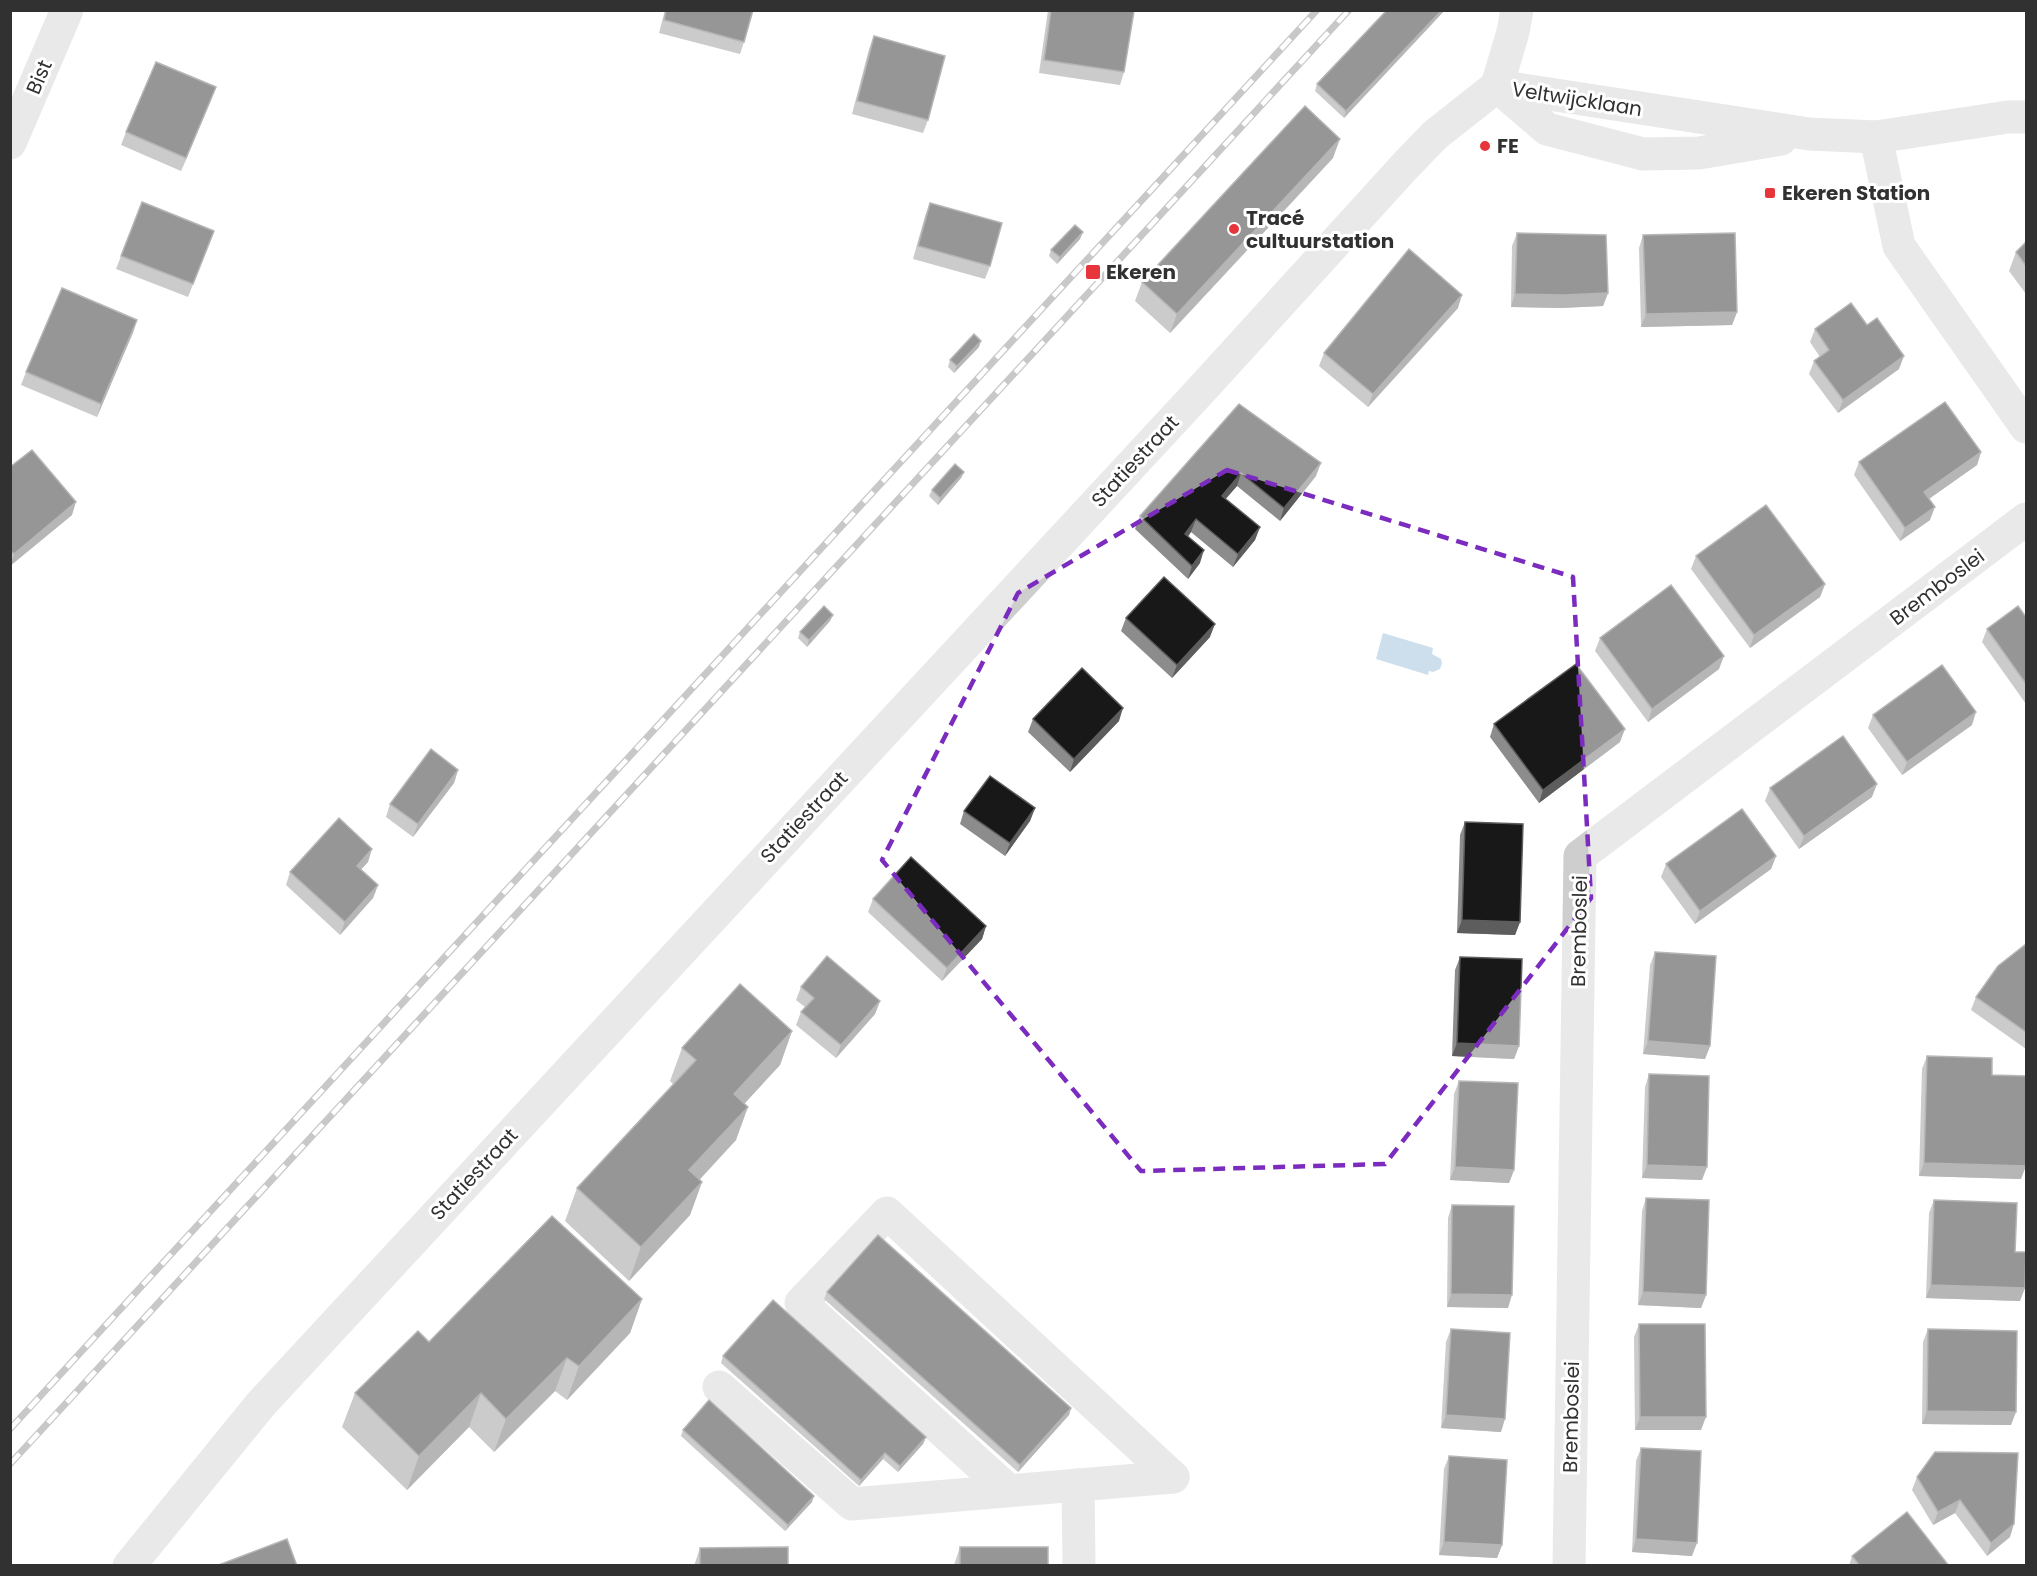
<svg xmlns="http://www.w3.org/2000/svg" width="2037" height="1576" viewBox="0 0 2037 1576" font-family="Poppins,sans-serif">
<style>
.water{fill:#cddfed}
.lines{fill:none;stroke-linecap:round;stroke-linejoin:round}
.minor{stroke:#cecece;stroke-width:33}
.rail-casing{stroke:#868686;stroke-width:7}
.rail{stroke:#fff;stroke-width:4.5;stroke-dasharray:14;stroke-linecap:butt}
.wall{fill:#8c8c8c}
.shaded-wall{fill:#5d5d5d}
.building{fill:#181818;stroke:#5d5d5d;stroke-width:1.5}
.marked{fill:none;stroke:#7b2cbf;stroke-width:4.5;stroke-dasharray:12 8;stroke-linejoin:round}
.poi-dot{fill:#e6363b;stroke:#fff;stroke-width:2}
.labels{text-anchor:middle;stroke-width:6;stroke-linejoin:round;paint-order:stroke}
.street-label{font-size:20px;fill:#313131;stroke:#fff}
.poi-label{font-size:20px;font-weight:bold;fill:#313131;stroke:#fff;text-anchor:start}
</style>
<rect width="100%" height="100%" fill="#fff"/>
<path class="water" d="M1383,633L1433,648L1432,654L1441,659L1442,663L1440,669L1433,672L1429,671L1428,675L1376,659Z"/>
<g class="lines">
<g class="minor">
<path d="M1497,86L1809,134L1876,137L2008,117H2026"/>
<path d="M1497,86L1513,32L1517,10"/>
<path d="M1498,87L1547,129L1643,154L1699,153L1781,139"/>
<path d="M1876,137L1899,246L2026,427"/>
<path d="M10,143L67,10"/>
<path d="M719,1387L852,1504L1173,1477"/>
<path d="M1078,1485L1079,1566"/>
<path d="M1008,1490L801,1303L887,1213L1173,1477"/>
<path d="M129,1566L261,1404L1202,389L1406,165L1435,135L1497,86"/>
<path d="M1569,1566L1580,856L2026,519"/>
</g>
<g class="rail-casing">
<g id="rail">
<path d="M10,1429L1317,10"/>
<path d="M10,1464L1349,10"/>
</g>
</g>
<use href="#rail" class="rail"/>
</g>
<g class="wall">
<path d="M665,10H753L744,42L740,54L659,33Z"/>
<path d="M1048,10L1134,11L1124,72L1120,85L1039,73Z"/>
<path d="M1387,10H1445L1344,118L1315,91L1317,84Z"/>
<path d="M874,36L928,120L923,133L852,114L869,49Z"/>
<path d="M211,100L181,171L121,145L126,132Z"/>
<path d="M1333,158L1170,333L1135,301L1142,282Z"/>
<path d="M930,203L990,266L985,279L913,259L925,216Z"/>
<path d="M214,231L188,297L116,269L121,256Z"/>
<path d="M1517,233L1608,293L1603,306L1560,308L1511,307L1512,246Z"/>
<path d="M1643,235L1737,312L1732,325L1641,327L1639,248Z"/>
<path d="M1080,239L1057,264L1049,256L1051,250Z"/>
<path d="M2026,242V294L2009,271L2016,252Z"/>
<path d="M1458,308L1368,407L1319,366L1324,353Z"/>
<path d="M137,320L97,417L21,385L26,372Z"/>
<path d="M1867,325L1899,369L1838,413L1809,374L1814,361L1820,357L1810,342L1815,329Z"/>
<path d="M979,347L954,373L948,367L950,360Z"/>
<path d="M1239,404L1316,476L1280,521L1237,486L1225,499L1260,527L1255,540L1233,567L1191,532L1188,537L1200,563L1188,579L1135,529L1140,516Z"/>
<path d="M1981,452L1977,465L1929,499L1930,520L1900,541L1854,475L1859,462Z"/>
<path d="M10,467L72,515L10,566Z"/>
<path d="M964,472L961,478L938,505L929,496L932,490Z"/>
<path d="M1696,556L1825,584L1820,597L1750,648L1691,569Z"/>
<path d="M833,615L830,621L807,647L798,638L800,632Z"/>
<path d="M2026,617V704L1982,642L1987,629Z"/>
<path d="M1126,618L1210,637L1172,678L1121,631Z"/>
<path d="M1600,638L1719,669L1648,722L1595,651Z"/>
<path d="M1873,715L1972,725L1902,775L1868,728Z"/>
<path d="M1033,719L1119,721L1070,772L1028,732Z"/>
<path d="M1494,724L1620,742L1539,803L1490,737Z"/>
<path d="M458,770L454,783L413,837L386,817L390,804Z"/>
<path d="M1770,788L1872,797L1799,849L1765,801Z"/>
<path d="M1035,808L1030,821L1005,856L960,824L964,811Z"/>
<path d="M1465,822L1520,922L1515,935L1457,933L1460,835Z"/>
<path d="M1776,856L1771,869L1695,924L1661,877L1666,864Z"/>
<path d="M368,862L361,869L378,885L373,898L340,935L286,885L290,872Z"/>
<path d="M873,899L986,926L982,939L942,981L868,912Z"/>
<path d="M2026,944V1049L1971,1010L1976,997Z"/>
<path d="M1655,952L1710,1046L1705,1059L1643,1054L1650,965Z"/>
<path d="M1460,957L1519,1046L1514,1059L1452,1056L1455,970Z"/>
<path d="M801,987L880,1001L875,1014L836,1058L796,1025L801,1012L805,1007L796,1000Z"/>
<path d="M792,1031L780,1065L744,1103L736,1140L700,1179L702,1182L690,1215L629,1281L565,1221L577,1188L674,1085L670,1081L682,1048Z"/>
<path d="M1927,1056L1992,1075L2021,1179L1919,1176L1922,1069Z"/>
<path d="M1649,1074L1702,1180L1642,1178L1645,1087Z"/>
<path d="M1459,1081L1514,1170L1509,1183L1450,1180L1454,1094Z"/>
<path d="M1646,1198L1706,1295L1701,1308L1638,1305L1642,1211Z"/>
<path d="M1934,1200L2015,1252L2020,1301L1926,1298L1929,1213Z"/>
<path d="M1452,1205L1508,1308L1447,1307L1448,1218Z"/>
<path d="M827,1292L1071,1408L1069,1415L1018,1472L824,1299Z"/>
<path d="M642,1299L630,1333L567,1400L555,1391L494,1452L469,1427L407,1490L342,1427L355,1393L429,1342Z"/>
<path d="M1639,1324L1701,1430H1635L1634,1337Z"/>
<path d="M1451,1329L1501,1432L1441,1428L1446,1342Z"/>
<path d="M1928,1329L2011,1425L1922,1424L1923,1342Z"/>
<path d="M723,1356L926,1437L923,1444L898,1472L883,1459L859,1486L721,1363Z"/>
<path d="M683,1430L812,1502L785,1531L681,1436Z"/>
<path d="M1641,1448L1692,1556L1632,1552L1636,1461Z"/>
<path d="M1935,1452L2010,1537L1987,1556L1955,1513L1933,1525L1912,1490L1917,1477Z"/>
<path d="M1449,1456L1502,1545L1497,1558L1439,1555L1444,1469Z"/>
<path d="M960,1547L1048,1566L954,1565Z"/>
<path d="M700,1548L788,1566H694Z"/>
<path d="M1852,1556L1949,1566H1849Z"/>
</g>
<g class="shaded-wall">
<path d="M1442,10H1445L1344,118L1346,111Z"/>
<path d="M216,87L211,100L181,171L186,158Z"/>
<path d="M1340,139L1333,158L1170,333L1177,314Z"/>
<path d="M1083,232L1080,239L1057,264L1060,257Z"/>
<path d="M1608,293L1603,306L1560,308L1511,307L1515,294Z"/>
<path d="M1462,295L1458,308L1368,407L1373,394Z"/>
<path d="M1737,312L1732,325L1641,327L1646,314Z"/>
<path d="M137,320L133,333L97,417L101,404Z"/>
<path d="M981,341L979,347L954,373L957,366Z"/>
<path d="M1904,356L1899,369L1838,413L1843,400Z"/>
<path d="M1981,452L1977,465L1920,505L1924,492Z"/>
<path d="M1321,463L1316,476L1280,521L1284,508Z"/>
<path d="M964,472L961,478L938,505L940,498Z"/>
<path d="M1241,473L1237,486L1217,509L1222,496Z"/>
<path d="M76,502L72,515L10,566L14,554Z"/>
<path d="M1935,507L1930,520L1900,541L1905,528Z"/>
<path d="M1196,519L1191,532L1180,547L1185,534Z"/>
<path d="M1260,527L1255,540L1233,567L1238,554Z"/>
<path d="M1204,550L1200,563L1188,579L1192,566Z"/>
<path d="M1825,584L1820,597L1750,648L1754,635Z"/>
<path d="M833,615L830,621L807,647L809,640Z"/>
<path d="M1215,624L1210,637L1172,678L1177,665Z"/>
<path d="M1724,656L1719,669L1648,722L1652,709Z"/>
<path d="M1123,708L1119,721L1070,772L1074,759Z"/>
<path d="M1976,712L1972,725L1902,775L1907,762Z"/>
<path d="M1625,729L1620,742L1539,803L1543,790Z"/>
<path d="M458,770L454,783L413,837L418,824Z"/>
<path d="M1877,784L1872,797L1799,849L1804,836Z"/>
<path d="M1035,808L1030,821L1005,856L1010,843Z"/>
<path d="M372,849L368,862L352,879L357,866Z"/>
<path d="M1776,856L1771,869L1695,924L1700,911Z"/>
<path d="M378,885L373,898L340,935L345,922Z"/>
<path d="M1462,920L1520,922L1515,935L1457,933Z"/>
<path d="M986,926L982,939L942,981L947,968Z"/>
<path d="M880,1001L875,1014L836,1058L841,1045Z"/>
<path d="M792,1031L780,1065L722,1128L734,1094Z"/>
<path d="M1648,1041L1710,1046L1705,1059L1643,1054Z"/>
<path d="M1457,1043L1519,1046L1514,1059L1452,1056Z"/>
<path d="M748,1107L736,1140L677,1204L689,1170Z"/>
<path d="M1924,1163L2026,1166L2021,1179L1919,1176Z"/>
<path d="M1647,1165L1707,1167L1702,1180L1642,1178Z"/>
<path d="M1455,1167L1514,1170L1509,1183L1450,1180Z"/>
<path d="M702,1182L690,1215L629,1281L641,1247Z"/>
<path d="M1931,1285L2025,1288L2020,1301L1926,1298Z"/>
<path d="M1643,1292L1706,1295L1701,1308L1638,1305Z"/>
<path d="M1451,1294L1512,1295L1508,1308L1447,1307Z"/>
<path d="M642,1299L630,1333L567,1400L579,1366Z"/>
<path d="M567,1358L555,1391L494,1452L506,1419Z"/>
<path d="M481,1393L469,1427L407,1490L419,1456Z"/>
<path d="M1071,1408L1069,1415L1018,1472L1020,1465Z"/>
<path d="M1927,1411L2016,1412L2011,1425L1922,1424Z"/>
<path d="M1446,1415L1505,1419L1501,1432L1441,1428Z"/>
<path d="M1640,1417H1706L1701,1430H1635Z"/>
<path d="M926,1437L923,1444L898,1472L900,1466Z"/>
<path d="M885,1453L883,1459L859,1486L861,1480Z"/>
<path d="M814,1496L812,1502L785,1531L788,1525Z"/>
<path d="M1960,1500L1955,1513L1933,1525L1938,1512Z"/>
<path d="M2014,1524L2010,1537L1987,1556L1991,1543Z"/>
<path d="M1636,1539L1697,1543L1692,1556L1632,1552Z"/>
<path d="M1444,1542L1502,1545L1497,1558L1439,1555Z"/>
</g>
<g class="building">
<path d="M666,10H753L744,42L664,20Z"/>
<path d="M1051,10L1134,11L1124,72L1044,60Z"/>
<path d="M1387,10H1442L1346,111L1317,84Z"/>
<path d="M874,36L945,56L928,120L857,101Z"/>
<path d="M156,62L216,87L186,158L126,132Z"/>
<path d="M1305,106L1340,139L1177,314L1142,282Z"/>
<path d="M142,202L214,231L193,284L121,256Z"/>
<path d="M930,203L1002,223L990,266L918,246Z"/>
<path d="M1075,225L1083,232L1060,257L1051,250Z"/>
<path d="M1517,233L1606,235L1608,293L1564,295L1515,294Z"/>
<path d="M1735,233L1737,312L1646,314L1643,235Z"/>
<path d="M2026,242V266L2016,252Z"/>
<path d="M1409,249L1462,295L1373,394L1324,353Z"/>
<path d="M62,288L137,320L101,404L26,372Z"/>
<path d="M1851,303L1867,325L1877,318L1904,356L1843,400L1814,361L1829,350L1815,329Z"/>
<path d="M974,334L981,341L957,366L950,360Z"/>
<path d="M1945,402L1981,452L1924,492L1935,507L1905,528L1859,462Z"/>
<path d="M1239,404L1321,463L1284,508L1241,473L1222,496L1260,527L1238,554L1196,519L1185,534L1204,550L1192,566L1140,516Z"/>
<path d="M32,450L76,502L14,554L10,550V467Z"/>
<path d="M955,464L964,472L940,498L932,490Z"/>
<path d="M1766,505L1825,584L1754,635L1696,556Z"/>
<path d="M1164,577L1215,624L1177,665L1126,618Z"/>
<path d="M1671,585L1724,656L1652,709L1600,638Z"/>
<path d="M824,606L833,615L809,640L800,632Z"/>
<path d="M2018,606L2026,617V684L1987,629Z"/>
<path d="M1576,664L1625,729L1543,790L1494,724Z"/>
<path d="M1942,665L1976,712L1907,762L1873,715Z"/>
<path d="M1082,668L1123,708L1074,759L1033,719Z"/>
<path d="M1843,736L1877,784L1804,836L1770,788Z"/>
<path d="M431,749L458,770L418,824L390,804Z"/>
<path d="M990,776L1035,808L1010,843L964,811Z"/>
<path d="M1742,809L1776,856L1700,911L1666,864Z"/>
<path d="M339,818L372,849L357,866L378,885L345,922L290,872Z"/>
<path d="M1465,822L1523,824L1520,922L1462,920Z"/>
<path d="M911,857L986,926L947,968L873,899Z"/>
<path d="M2026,944V1032L1976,997L1998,966Z"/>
<path d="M1655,952L1716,956L1710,1046L1648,1041Z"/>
<path d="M827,956L880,1001L841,1045L801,1012L814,998L801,987Z"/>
<path d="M1460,957L1522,959L1519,1046L1457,1043Z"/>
<path d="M740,984L792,1031L734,1094L748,1107L689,1170L702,1182L641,1247L577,1188L696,1060L682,1048Z"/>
<path d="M1927,1056L1992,1058V1075L2026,1076V1166L1924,1163Z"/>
<path d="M1649,1074L1709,1076L1707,1167L1647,1165Z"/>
<path d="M1459,1081L1518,1083L1514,1170L1455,1167Z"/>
<path d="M1646,1198L1709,1200L1706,1295L1643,1292Z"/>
<path d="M1934,1200L2017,1203L2015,1252H2026L2025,1288L1931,1285Z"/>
<path d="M1452,1205L1514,1206L1512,1295L1451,1294Z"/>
<path d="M552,1216L642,1299L579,1366L567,1358L506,1419L481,1393L419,1456L355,1393L418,1331L429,1342Z"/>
<path d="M878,1235L1071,1408L1020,1465L827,1292Z"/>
<path d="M773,1300L926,1437L900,1466L885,1453L861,1480L723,1356Z"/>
<path d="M1639,1324H1705L1706,1417H1640Z"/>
<path d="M1451,1329L1510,1333L1505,1419L1446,1415Z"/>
<path d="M1928,1329L2017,1331L2016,1412L1927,1411Z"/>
<path d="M709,1400L814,1496L788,1525L683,1430Z"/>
<path d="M1641,1448L1701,1451L1697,1543L1636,1539Z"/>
<path d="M1935,1452L2018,1453L2014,1524L1991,1543L1960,1500L1938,1512L1917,1477Z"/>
<path d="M1449,1456L1507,1460L1502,1545L1444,1542Z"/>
<path d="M1907,1512L1949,1566H1860L1852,1556Z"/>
<path d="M287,1539L297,1566H216Z"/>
<path d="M788,1547V1566H700V1548Z"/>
<path d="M960,1547H1048V1566H902L960,1565Z"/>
</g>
<path d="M0 0H2037V1576H0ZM1227,470L1573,577L1591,898L1385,1164L1141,1171L882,860L1018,593Z" fill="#fff" fill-opacity=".55" fill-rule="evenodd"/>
<path class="marked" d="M1227,470L1573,577L1591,898L1385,1164L1141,1171L882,860L1018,593Z"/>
<g class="poi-dot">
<circle cx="1485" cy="146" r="6"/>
<rect x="1764" y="187" width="12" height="12" rx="3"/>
<circle cx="1234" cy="229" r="6"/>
<rect x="1085" y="264" width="16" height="16" rx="3"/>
</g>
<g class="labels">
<g class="street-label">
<text transform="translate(39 77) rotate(-67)" y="7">Bist</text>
<text transform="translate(1577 99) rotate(9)" y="7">Veltwijcklaan</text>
<text transform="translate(1135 461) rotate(-47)" y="7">Statiestraat</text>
<text transform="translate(1937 587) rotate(-37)" y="7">Bremboslei</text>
<text transform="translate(804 817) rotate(-47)" y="7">Statiestraat</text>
<text transform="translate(1579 931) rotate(-89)" y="7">Bremboslei</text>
<text transform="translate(474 1174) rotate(-47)" y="7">Statiestraat</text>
<text transform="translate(1571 1417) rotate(-89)" y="7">Bremboslei</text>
</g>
<g class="poi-label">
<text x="1497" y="153">FE</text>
<text x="1782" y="200">Ekeren Station</text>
<text x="1246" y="225">Tracé<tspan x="1246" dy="23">cultuurstation</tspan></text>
<text x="1106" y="279">Ekeren</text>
</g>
</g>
<rect width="2037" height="1576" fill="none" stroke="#313131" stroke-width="24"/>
</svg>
